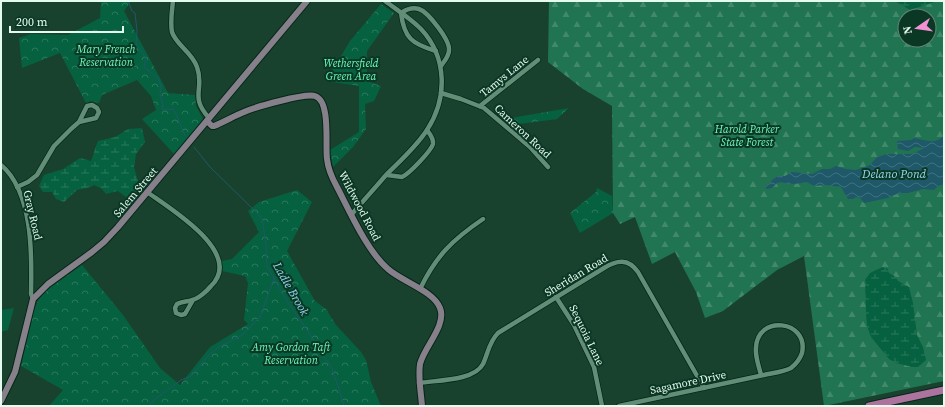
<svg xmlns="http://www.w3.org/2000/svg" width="945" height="407" viewBox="0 0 945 407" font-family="'Source Serif 4',serif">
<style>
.green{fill:#056140}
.forest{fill:url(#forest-firs);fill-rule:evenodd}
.wetland{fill:url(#wetland-marsh)}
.park{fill:url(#park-crowns)}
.water{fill:url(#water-waves)}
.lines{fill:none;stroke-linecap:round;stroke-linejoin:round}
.stream{stroke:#1f5869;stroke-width:1}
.street-casing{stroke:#062618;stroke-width:6}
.secondary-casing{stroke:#062618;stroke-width:8}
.primary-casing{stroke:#062618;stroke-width:9}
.street{stroke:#628d77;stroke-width:4.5}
.secondary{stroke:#86808a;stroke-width:6}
.primary{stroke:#ab739d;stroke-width:7}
.labels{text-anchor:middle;stroke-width:4;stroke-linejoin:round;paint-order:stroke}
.park-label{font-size:11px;font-style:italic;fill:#6efbba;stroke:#0b3725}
.street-label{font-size:11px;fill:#e5fbef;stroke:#0b3725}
.water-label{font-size:12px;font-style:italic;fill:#92d7ef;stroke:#0b3725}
</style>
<defs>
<pattern id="forest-firs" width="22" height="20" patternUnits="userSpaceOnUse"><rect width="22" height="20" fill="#217451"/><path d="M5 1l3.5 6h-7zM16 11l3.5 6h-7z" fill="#41896a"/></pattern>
<pattern id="wetland-marsh" width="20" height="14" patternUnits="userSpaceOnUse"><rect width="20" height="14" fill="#056140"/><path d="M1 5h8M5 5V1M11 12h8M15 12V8" fill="none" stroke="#29795c"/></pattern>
<pattern id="park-crowns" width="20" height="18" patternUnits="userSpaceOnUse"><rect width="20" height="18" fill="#056140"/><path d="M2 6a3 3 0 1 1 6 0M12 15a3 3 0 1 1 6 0" fill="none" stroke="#29795c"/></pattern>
<pattern id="water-waves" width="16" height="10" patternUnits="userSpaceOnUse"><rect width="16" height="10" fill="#1f5869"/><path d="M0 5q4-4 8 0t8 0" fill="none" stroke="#3f717f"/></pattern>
</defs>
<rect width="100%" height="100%" fill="#18422e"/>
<path class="green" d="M14,308L8,330L1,332V310Z"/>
<path class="forest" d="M549,1H944V381L824,406L804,256L777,270L723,311L705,318L696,292L675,252L652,264L635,217L620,224L613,213L612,106L583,89L548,62ZM905,16H929V40H905Z"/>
<g class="wetland">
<path d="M895,1H938L910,10Z"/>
<path d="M142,128L145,142L136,154L134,167L139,185V195L126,197L118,191L106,194L102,189L94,185L91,187L77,190L64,202L56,199L52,192H43L39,186L44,175L63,169L80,158L91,161C94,154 95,147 98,141L115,137L128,129Z"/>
<path d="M883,267L888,269L889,273L896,277L898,281L909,287L913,303L917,335L923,347L926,360L918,367H912L896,363L889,359L871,337L867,326L866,314L865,280L870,273L876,270Z"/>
</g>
<g class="park">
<path d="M101,1H131L124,11L168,93L195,95L196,106L203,119L174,154L142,119L156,110L151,96L137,80L102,95L99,103L91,101L86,103L60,53L22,68L19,38L31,34L68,35L100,18Z"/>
<path d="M381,4L394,13L367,51V81L381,86L374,101L365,104L366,129L353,147L333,167L330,150L359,132V86L326,81L350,41Z"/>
<path d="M569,108L557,119L512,125L505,119Z"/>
<path d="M597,188L612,196L613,213L580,233L570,213L596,192Z"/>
<path d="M297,190L312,202L287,251L315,301L326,309L336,325L361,352L366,360L371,382L381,406H49L63,390L21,366L34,310L39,299L44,292L82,265L123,315L160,368L180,385L210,347L248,324L244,320L248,283L245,276L222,271V261L232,259L259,232L248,211L259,202Z"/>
</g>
<path class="water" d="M943,136L944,184L938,186L934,190L923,189L908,193H902L894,195L888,198L864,203L860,198L856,197L853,199H848L841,187L826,185L814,186L807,182C799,184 788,185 781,182L777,183C775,186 771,189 767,189L764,186L770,184L772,180L778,176H785L792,172L812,174L822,169H830L836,166L846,169L856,170L870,165L877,157L887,154H912L924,148L915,147L908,151L898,149L897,142L898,141L911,140L915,138C924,140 936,145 943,136Z"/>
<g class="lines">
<g class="stream">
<path d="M128,1L132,11L135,13L137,31L136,44L146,58L144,67L158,78L161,86L160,94L163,105L162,109L168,110L173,109L176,114L185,136"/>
<path d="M194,147L210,167L255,211L262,219L266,244L267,266L285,298L313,339L316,347L331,366L340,392L344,406"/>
<path d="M149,406L154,400L181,380L191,376L208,356L217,348L241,336L260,317L274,278"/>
</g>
<g class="street-casing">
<g id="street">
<path d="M173,1C172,11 170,22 172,32C176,45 192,52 197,67C205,89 189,96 209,118"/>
<path d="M436,51C412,44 404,38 401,13C407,9 412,7 419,9C428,12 450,40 449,50C449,57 444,61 441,66"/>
<path d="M441,93L461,99L484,108L530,147L548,167"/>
<path d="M480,106L538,60"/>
<path d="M1,165C33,192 32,255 31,294L33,299"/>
<path d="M387,175L402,177C409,174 431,151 433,144C434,139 430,134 427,130"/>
<path d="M17,187L28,182L37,175L54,146L71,129L79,122L96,118L99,112L97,108L92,105L87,106L79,122"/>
<path d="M147,192C169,208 245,253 211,286C207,291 198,299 192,300C187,302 182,301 177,304L175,308L176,313L181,315L185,314L193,300"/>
<path d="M352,214C363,201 375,188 386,175C400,161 416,147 427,130C448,98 447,57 421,29C410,18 397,10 385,1"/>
<path d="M420,289C436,256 452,240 483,219"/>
<path d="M556,297L574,325L594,367L602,406"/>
<path d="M419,383C437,380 474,381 483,364C488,353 489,342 498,333L604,268C617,260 628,258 638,272L704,388"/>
<path d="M619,406L764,375C773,373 783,372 791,368C796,364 800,359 802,353C809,320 757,314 756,348C755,357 759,366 761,375"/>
</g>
</g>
<g class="secondary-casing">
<g id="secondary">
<path d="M207,121L212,126H214C224,122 234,116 244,112C255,107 305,93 315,96C331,101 325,145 327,159C328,169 332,178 337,187C350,212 367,251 388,269C401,281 434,291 440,308C447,325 424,347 420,364C418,378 421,392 422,406"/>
<path d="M1,401L15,372L33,299L48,284L92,252L104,242L118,227L307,1"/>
</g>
</g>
<g class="primary-casing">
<path id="primary" d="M869,406L944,390"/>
</g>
<use href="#street" class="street"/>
<use href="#secondary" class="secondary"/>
<use href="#primary" class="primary"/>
</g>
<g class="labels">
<g class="park-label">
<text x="106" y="53">Mary French<tspan x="106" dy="13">Reservation</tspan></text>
<text x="351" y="67">Wethersfield<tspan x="351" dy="13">Green Area</tspan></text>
<text x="747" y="133">Harold Parker<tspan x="747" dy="13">State Forest</tspan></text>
<text x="291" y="351">Amy Gordon Taft<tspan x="291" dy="13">Reservation</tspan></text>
</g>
<g class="street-label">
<text transform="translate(504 76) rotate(-39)" y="4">Tamys Lane</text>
<text transform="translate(523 131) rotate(43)" y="4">Cameron Road</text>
<text transform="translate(135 192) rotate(-50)" y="4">Salem Street</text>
<text transform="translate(360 206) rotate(62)" y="4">Wildwood Road</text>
<text transform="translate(33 215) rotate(77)" y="4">Gray Road</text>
<text transform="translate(576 275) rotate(-31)" y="4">Sheridan Road</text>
<text transform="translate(587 335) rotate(64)" y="4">Sequoia Lane</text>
<text transform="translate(688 382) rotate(-12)" y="4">Sagamore Drive</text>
</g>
<g class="water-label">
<text x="894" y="178">Delano Pond</text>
<text transform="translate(291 289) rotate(60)" y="4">Ladle Brook</text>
</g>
</g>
<rect width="945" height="407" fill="none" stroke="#e5fbef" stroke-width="4"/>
<g transform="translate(917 28) rotate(257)"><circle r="19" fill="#0b3725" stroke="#628576"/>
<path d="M0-3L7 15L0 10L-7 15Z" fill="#f491d3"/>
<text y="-6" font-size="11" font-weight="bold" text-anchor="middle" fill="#e5fbef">N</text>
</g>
<path d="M10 26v6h113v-6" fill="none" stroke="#e5fbef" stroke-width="2"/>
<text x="16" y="26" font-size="12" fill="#e5fbef" stroke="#0b3725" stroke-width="3" paint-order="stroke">200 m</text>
</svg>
